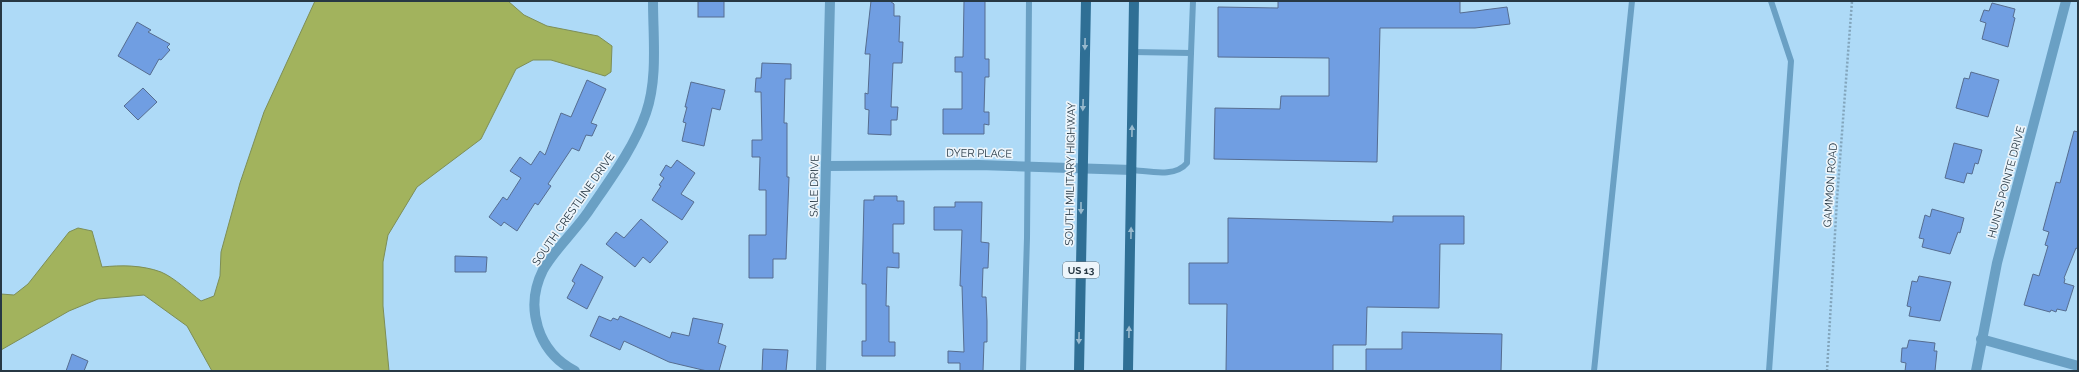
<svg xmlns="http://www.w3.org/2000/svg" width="2079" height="372" viewBox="0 0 2079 372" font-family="Raleway,sans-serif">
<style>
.water{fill:#a2b35d;stroke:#7d8e56}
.building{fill:#709ee2;stroke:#566d90}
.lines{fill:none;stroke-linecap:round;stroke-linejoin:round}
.path{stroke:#82a5bc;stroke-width:2.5;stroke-dasharray:2 2;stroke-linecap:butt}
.service{stroke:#6aa0c4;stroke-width:6}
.minor{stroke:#6aa0c4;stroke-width:10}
.primary{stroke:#2f6f95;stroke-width:10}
.oneway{fill:#98b9cd}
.labels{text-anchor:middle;stroke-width:3.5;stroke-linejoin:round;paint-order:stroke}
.shield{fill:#edf5fb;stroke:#62717b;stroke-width:1}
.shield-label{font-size:10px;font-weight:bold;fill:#273844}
.street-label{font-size:11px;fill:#273844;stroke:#edf5fb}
</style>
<rect width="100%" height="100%" fill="#aedaf7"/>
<path class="water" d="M315,1H508L524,15L547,26L598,36L612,46L611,72L605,76L551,60H533L516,69L481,139L417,187L388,235L383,262V306L389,371H212L187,326L144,295L98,299L69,311L1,350V294L14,295L28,284L69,232L78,228L92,231L102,267C121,265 142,265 161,272C175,278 189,292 201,301L214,296L220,276L221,252L240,183L264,112Z"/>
<g class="building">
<rect x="698" y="1" width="26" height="16"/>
<path d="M871,1H890L894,4V16H900L899,42H903L902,63H893L891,107H898L897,120H891V135L868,134L869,110L865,109V93L868,94L870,54H865Z"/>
<path d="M964,1H985V59H989V77H985L984,112H989V125L984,124V134H943V109H962V72H955V57H963Z"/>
<path d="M1278,1H1460V13L1507,7L1510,24L1475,28H1380L1377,162L1214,159L1215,108L1280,109L1281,96H1329V58L1218,57V7L1278,8Z"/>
<path d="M1992,3L2015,9L2013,17L2015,18L2008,47L1982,39L1986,23L1980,21L1984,10L1989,11Z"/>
<path d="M137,22L151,30L148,32L170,44L167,47L170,50L161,60L159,59L150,75L118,56Z"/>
<path d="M762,63L791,64V79H785L784,123H787V177H789L786,259H773V278H749V235H766V190H759L760,157H752V140H762L761,92H755L756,78H761Z"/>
<path d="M1971,72L1999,80L1988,117L1956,108L1964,78L1969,79Z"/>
<path d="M587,80L606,89L591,123L597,125L592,136L586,135L579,151L572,148L548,184L551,186L538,205L535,203L517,231L504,222L501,226L489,217L503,197L507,200L521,178L510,171L520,157L531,165L540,151L545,155L561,113L571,117Z"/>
<path d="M691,82L725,90L720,110L712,108L704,146L682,141L686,123L683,122L687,107H685Z"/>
<path d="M143,88L157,102L138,120L124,106Z"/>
<path d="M2074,131L2078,132V249L2076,248L2064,278L2065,279L2064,283L2074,286L2066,311L2057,309L2056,312L2051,310L2050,312L2024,305L2033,274L2039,276L2048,246L2045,245L2049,232L2043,230L2056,182L2060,183Z"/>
<path d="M1954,143L1982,150L1978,164L1975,163L1972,174L1967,173L1964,183L1945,178Z"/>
<path d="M677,160L695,173L681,194L694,202L682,220L652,200L661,186L659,185L664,178L660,175L666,165L671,168Z"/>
<path d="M874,196H897V201H904V224H893V253H899V268L887,267L886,306H889V342H895V356H862V341H866V284H862L864,200H874Z"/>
<path d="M955,202H982L981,242L989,243L988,268H983L982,297H986L987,321V342H984L983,371H960V363H948V351L964,352L962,286H960L962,230H934V207H955Z"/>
<path d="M1932,209L1964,218L1960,233L1958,232L1950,254L1922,247L1924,239L1919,238L1925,215L1930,217Z"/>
<path d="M1393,216H1464V244H1440L1439,308L1367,307L1366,345H1333V371H1226L1227,304H1189V263H1228V218L1393,222Z"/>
<path d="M641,219L668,242L650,263L643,257L635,267L606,244L616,232L624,238Z"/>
<path d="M455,256L487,257L486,272H455Z"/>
<path d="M581,264L603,277L587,309L567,298L575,283L572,281Z"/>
<path d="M1919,276L1951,282L1940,321L1909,316L1911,307L1907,306L1912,281L1917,282Z"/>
<path d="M599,316L611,321L613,318L618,320L620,316L670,338L672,332L689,336L693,318L723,324L718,343L726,346L719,371H707L669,362L624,341L620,350L590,336Z"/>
<path d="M1402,332L1502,334L1501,371H1366V349H1402Z"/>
<path d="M1909,340L1935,343L1934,351H1937L1935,371H1905L1906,363L1901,362L1902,348H1907Z"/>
<path d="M763,349L788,350L786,371H762Z"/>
<path d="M72,354L88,361L84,371H66Z"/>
</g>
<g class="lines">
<path class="path" d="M1827,371L1837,199L1852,1"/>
<g class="service">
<path d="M1133,52L1191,53L1193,1"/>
<path d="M1132,170C1149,171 1175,178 1187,163L1191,53"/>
<path d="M1023,371L1027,238L1029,1"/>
<path d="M1594,371L1632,1"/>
<path d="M1769,371L1791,61L1771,1"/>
</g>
<g class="minor">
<path d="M827,166L979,165L1132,170"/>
<path d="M1981,339L2078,366"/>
<path d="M575,371C538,352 524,308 543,270C555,249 574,232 588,212C609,181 634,148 646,113C658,79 653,37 653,1"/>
<path d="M821,371L830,1"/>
<path d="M1976,371L1997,263L2066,1"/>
</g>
<g class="primary">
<path d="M1079,371L1086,1"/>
<path d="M1128,371L1134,1"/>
</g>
</g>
<defs><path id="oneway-solid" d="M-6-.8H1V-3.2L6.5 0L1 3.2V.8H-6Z"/></defs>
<g class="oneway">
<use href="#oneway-solid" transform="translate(1085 44) rotate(91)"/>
<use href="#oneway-solid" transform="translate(1083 105) rotate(92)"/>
<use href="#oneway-solid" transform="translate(1132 131) rotate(-89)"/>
<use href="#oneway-solid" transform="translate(1081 208) rotate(90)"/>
<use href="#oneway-solid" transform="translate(1131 233) rotate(-89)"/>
<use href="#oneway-solid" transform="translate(1129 332) rotate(-89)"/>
<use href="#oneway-solid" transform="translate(1079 338) rotate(91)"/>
</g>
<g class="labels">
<rect class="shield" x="1063" y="262" width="36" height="16" rx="3"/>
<g class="shield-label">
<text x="1081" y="274">US 13</text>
</g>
<g class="street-label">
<text transform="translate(979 153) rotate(1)" y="4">DYER PLACE</text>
<text transform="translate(1070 174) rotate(-89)" y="4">SOUTH MILITARY HIGHWAY</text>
<text transform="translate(2006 182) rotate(-75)" y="4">HUNTS POINTE DRIVE</text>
<text transform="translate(1830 185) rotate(-86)" y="4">GAMMON ROAD</text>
<text transform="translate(814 186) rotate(-89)" y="4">SALE DRIVE</text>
<text transform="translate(573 209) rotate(-55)" y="4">SOUTH CRESTLINE DRIVE</text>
</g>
</g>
<rect width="2079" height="372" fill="none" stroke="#273844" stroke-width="4"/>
</svg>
